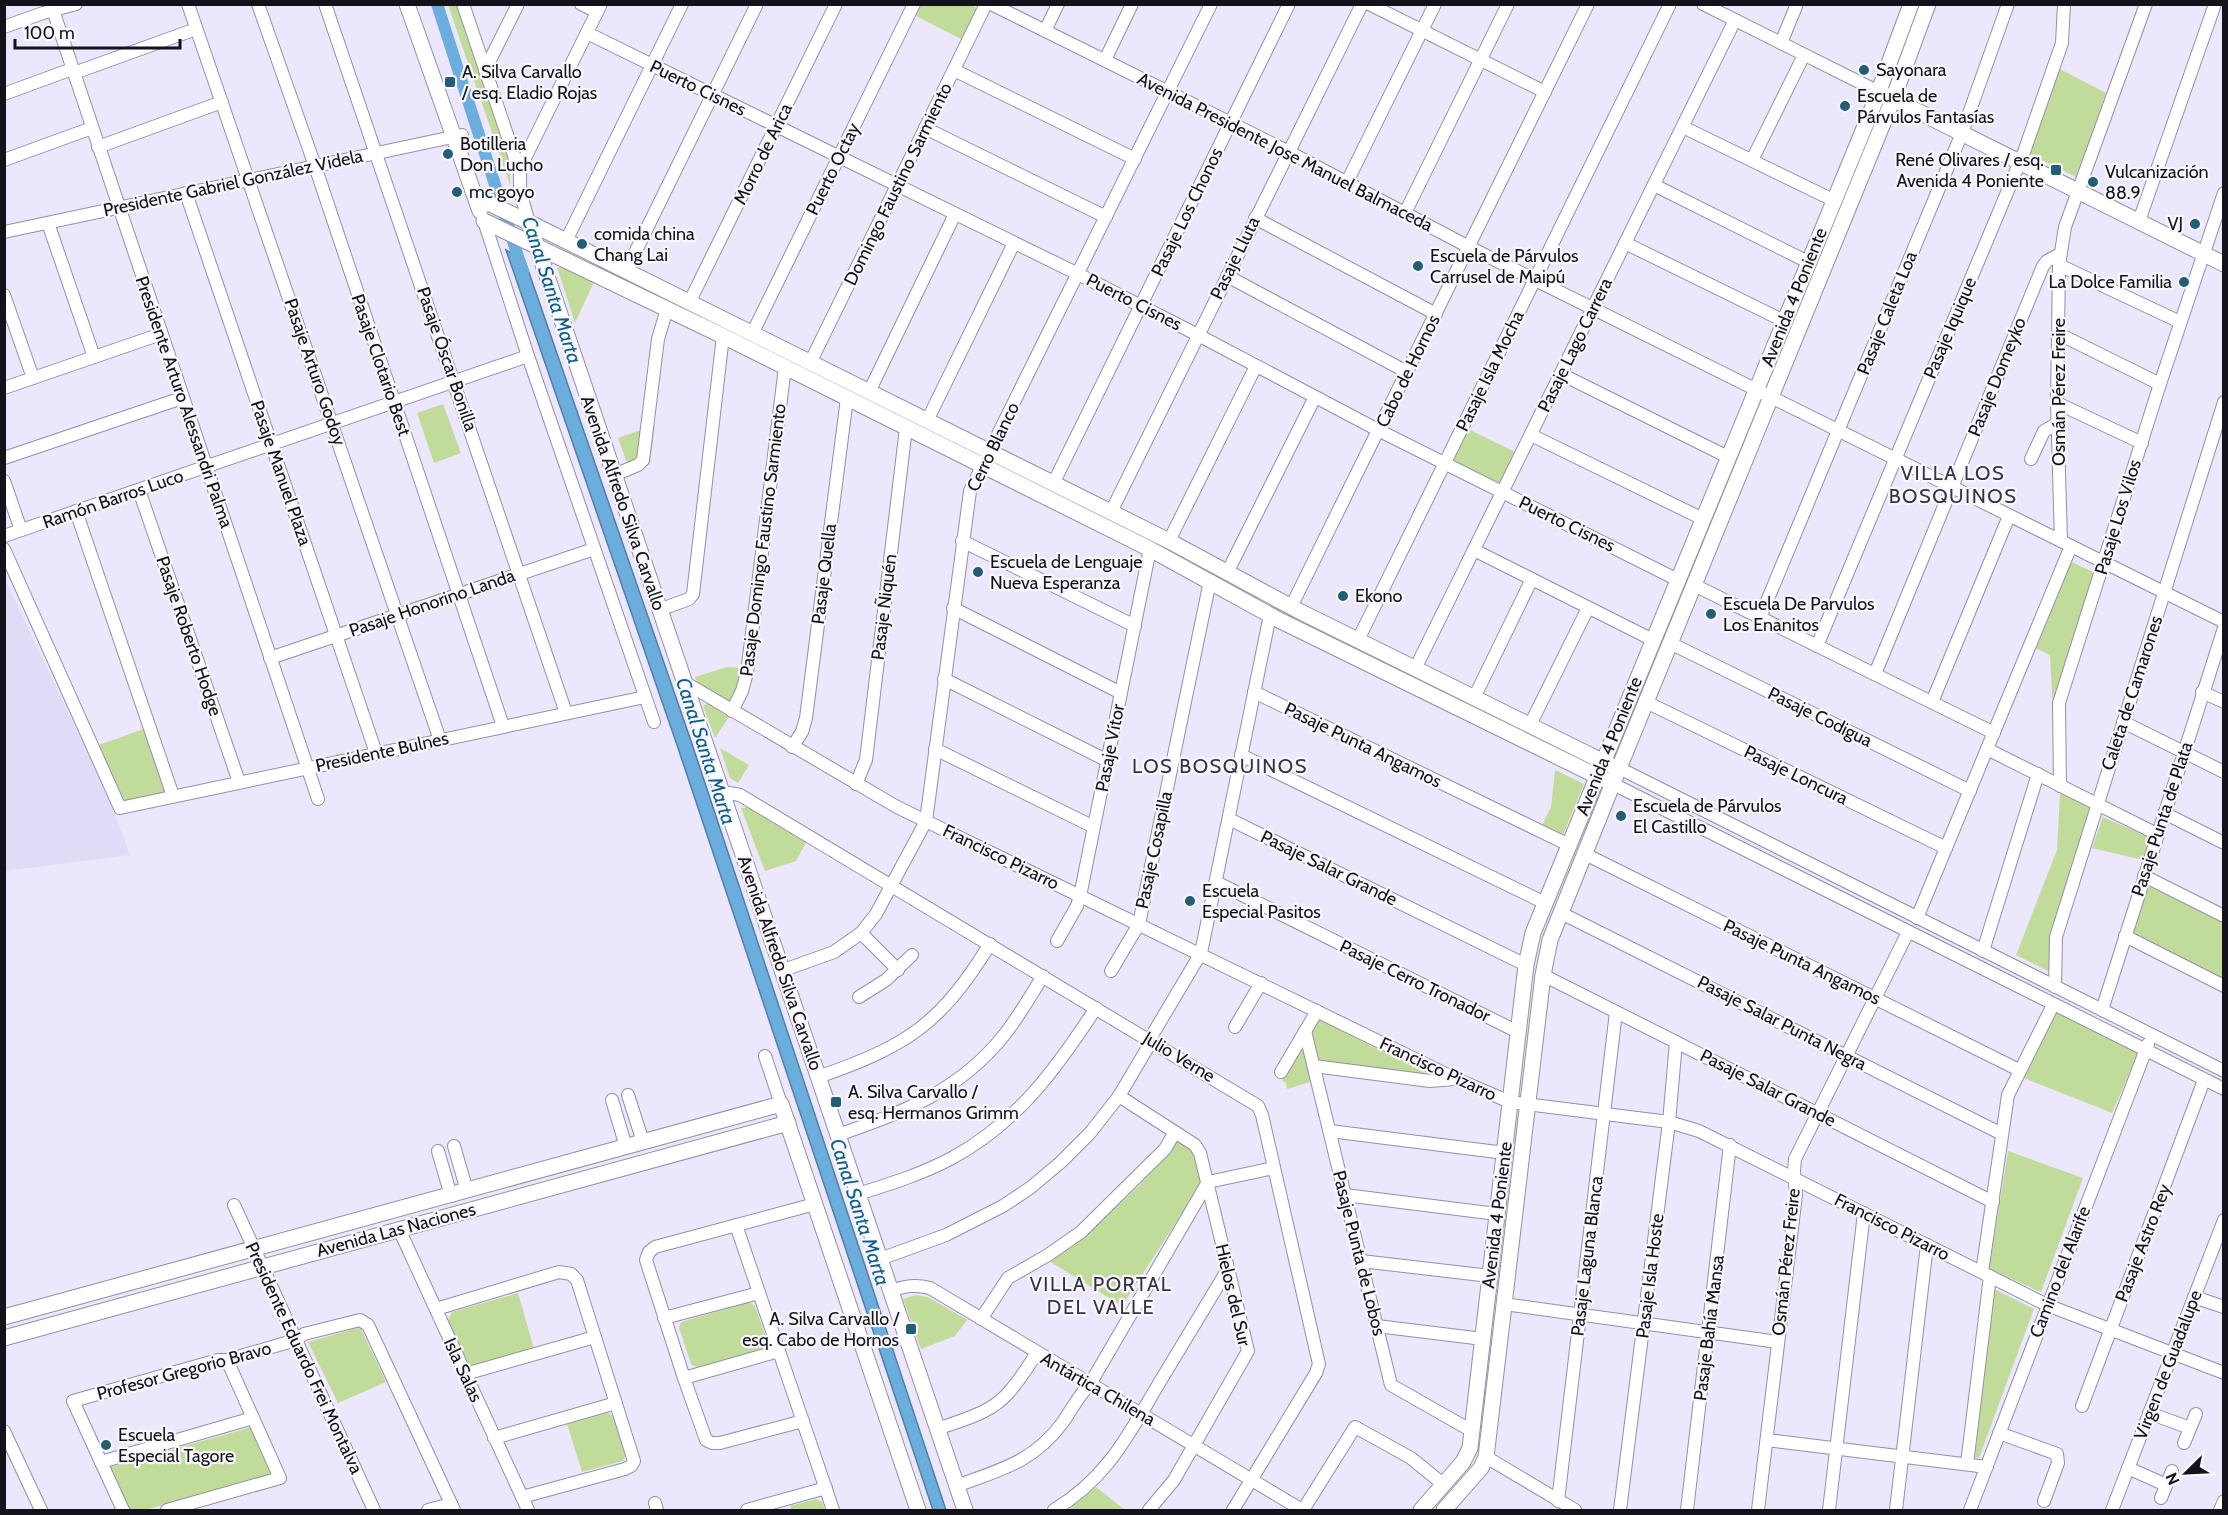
<svg xmlns="http://www.w3.org/2000/svg" width="2228" height="1515" viewBox="0 0 2228 1515" font-family="Cabin,sans-serif">
<style>
.built{fill:#e1dbf7}
.green{fill:#c1dc9a}
.water{fill:#6baede;stroke:#517fa3;stroke-width:1.5}
.lines{fill:none;stroke-linecap:round;stroke-linejoin:round}
.canal{stroke:#6baede;stroke-width:12}
.minor-casing{stroke:#948fa3;stroke-width:14}
.tertiary-casing{stroke:#948fa3;stroke-width:17}
.minor{stroke:#fff;stroke-width:12}
.tertiary{stroke:#fff;stroke-width:15}
.poi-dot{fill:#235e76;stroke:#f8f7fc;stroke-width:2}
.labels{text-anchor:middle;stroke-width:4.5;stroke-linejoin:round;paint-order:stroke}
.poi-label{font-size:18px;fill:#131119;stroke:#f8f7fc;text-anchor:start}
.street-label{font-size:18px;fill:#131119;stroke:#f8f7fc}
.water-label{font-size:20px;font-style:italic;fill:#0c5d8b;stroke:#f8f7fc}
.neighbourhood-label{font-size:20px;letter-spacing:1.5px;fill:#363243;stroke:#f8f7fc}
</style>
<rect width="100%" height="100%" fill="#ece7fd"/>
<path class="built" d="M4,577L109,799L130,855L5,871Z"/>
<g class="green">
<path d="M448,5H459L511,159L510,185Z"/>
<path d="M921,5H971L979,9L963,40L916,16Z"/>
<path d="M2058,68L2106,93L2076,177L2026,152Z"/>
<path d="M557,267L565,269L594,282L575,323Z"/>
<path d="M443,404L461,453L434,463L417,413Z"/>
<path d="M655,425L650,464L630,471L618,438Z"/>
<path d="M1468,429L1517,453L1500,488L1451,463Z"/>
<path d="M2072,562L2095,573L2053,709L2050,655L2033,647Z"/>
<path d="M727,667L741,668L738,685L729,702L699,686L695,677Z"/>
<path d="M708,703L729,717L715,738L703,706Z"/>
<path d="M144,729L167,792L122,804L96,746Z"/>
<path d="M720,748L749,765L738,783L730,778Z"/>
<path d="M1555,770L1584,784L1563,835L1542,825L1551,807Z"/>
<path d="M2062,793L2090,808L2053,932L2054,974L2016,955L2057,850L2060,794Z"/>
<path d="M749,807L808,839L796,861L765,871L741,808Z"/>
<path d="M2103,817L2150,838L2143,860L2092,848Z"/>
<path d="M2148,886L2223,923V982L2133,935Z"/>
<path d="M2055,1010L2138,1053L2112,1113L2024,1078Z"/>
<path d="M1318,1019L1435,1078L1317,1062L1311,1035Z"/>
<path d="M1303,1046L1314,1081L1287,1089L1286,1083L1282,1081Z"/>
<path d="M1177,1137L1193,1149L1204,1179L1122,1306L1049,1261C1090,1230 1153,1182 1177,1137Z"/>
<path d="M2008,1151L2083,1178L2041,1292L1989,1269Z"/>
<path d="M1994,1289L2034,1309L1979,1458L1975,1457Z"/>
<path d="M518,1293L534,1349L475,1367L468,1364L448,1321L452,1312Z"/>
<path d="M915,1295L928,1297L967,1320L955,1336L921,1349L903,1299Z"/>
<path d="M749,1302L755,1306L768,1343L765,1349L697,1368L691,1364L679,1328L681,1322Z"/>
<path d="M357,1328L361,1329L386,1382L338,1403L308,1342Z"/>
<path d="M608,1413L614,1417L626,1454L623,1461L582,1472L567,1424Z"/>
<path d="M252,1427L273,1475L145,1510H130L110,1467Z"/>
<path d="M1096,1487L1125,1510H1068Z"/>
<path d="M816,1499L822,1502L825,1510H791L790,1506Z"/>
</g>
<path class="water" d="M506,250L525,261L691,741L946,1510H933L677,745Z"/>
<g class="lines">
<path class="canal" d="M437,4L523,272"/>
<g class="minor-casing">
<g id="minor">
<path d="M51,4L318,799"/>
<path d="M188,4L440,740"/>
<path d="M258,4L315,166L503,726"/>
<path d="M325,4L566,713"/>
<path d="M463,4L520,173V191L529,223"/>
<path d="M581,4L597,12"/>
<path d="M991,4L1289,152L1469,247L2224,622"/>
<path d="M1369,4L1545,92"/>
<path d="M1703,4L1879,92"/>
<path d="M4,27L43,13L76,4"/>
<path d="M1045,31L1058,4"/>
<path d="M587,33L1078,274L1198,335L1378,430L1678,580"/>
<path d="M1781,43L1797,4"/>
<path d="M1105,60L1132,4"/>
<path d="M485,70L518,4"/>
<path d="M954,70L1135,159"/>
<path d="M74,73L196,29"/>
<path d="M4,94L72,69"/>
<path d="M1683,127L1833,200"/>
<path d="M925,128L1106,217"/>
<path d="M98,147L222,102"/>
<path d="M4,160L92,128"/>
<path d="M1752,160L1804,55"/>
<path d="M520,173L523,162L601,4"/>
<path d="M1347,182L1435,4"/>
<path d="M1654,185L1808,262"/>
<path d="M186,193L376,753"/>
<path d="M1405,213L1508,4"/>
<path d="M1255,218L1436,314"/>
<path d="M484,221L528,356L654,722"/>
<path d="M2139,221L2215,4"/>
<path d="M48,223L94,357"/>
<path d="M4,232L462,135"/>
<path d="M566,241L682,4"/>
<path d="M1625,243L1784,321"/>
<path d="M2059,265L2180,322"/>
<path d="M626,271L757,4"/>
<path d="M1227,276L1407,372"/>
<path d="M4,295L33,378"/>
<path d="M689,303L836,4"/>
<path d="M752,334L914,4"/>
<path d="M2059,334L2160,384"/>
<path d="M810,363L986,4"/>
<path d="M1561,374L1728,457"/>
<path d="M4,388L161,334"/>
<path d="M869,392L955,214"/>
<path d="M2057,403L2142,443"/>
<path d="M927,421L1014,243"/>
<path d="M1531,435L1703,519"/>
<path d="M4,458L182,398"/>
<path d="M2031,459L2044,431L2058,423"/>
<path d="M614,475L638,465L643,460L658,339L667,309"/>
<path d="M4,481L21,530"/>
<path d="M1053,484L1289,4"/>
<path d="M139,490L239,782"/>
<path d="M76,511L173,796"/>
<path d="M1111,512L1362,4"/>
<path d="M4,536L528,356"/>
<path d="M962,541L1135,626"/>
<path d="M1169,541L1256,366"/>
<path d="M2061,541L2057,403L2059,265L2065,227L2146,4"/>
<path d="M4,549L120,808L645,697"/>
<path d="M1474,550L1653,640"/>
<path d="M1227,573L1315,397"/>
<path d="M1694,585L1994,733"/>
<path d="M1291,607L1588,4"/>
<path d="M953,608L1121,693"/>
<path d="M659,610L689,599L693,594L723,336"/>
<path d="M1760,618L1962,133L2008,4"/>
<path d="M1358,640L1670,4"/>
<path d="M1670,643L1970,791"/>
<path d="M1817,646L2024,152L2062,43L2064,4"/>
<path d="M270,658L594,549"/>
<path d="M1415,669L1735,20"/>
<path d="M1875,674L2043,266L2047,261L2060,254"/>
<path d="M944,679L1108,761"/>
<path d="M684,682L897,807L1456,1079L1510,1102L1669,1122L1699,1131L2047,1305L2224,1373"/>
<path d="M1254,692L1569,845"/>
<path d="M2202,692L2224,702"/>
<path d="M1474,698L1532,579"/>
<path d="M1646,702L1946,848"/>
<path d="M1932,702L2009,516"/>
<path d="M732,711L742,691L747,673L785,367"/>
<path d="M2123,722L2224,772"/>
<path d="M1530,725L1588,608"/>
<path d="M792,747L802,732L806,718L847,398"/>
<path d="M935,749L1094,827"/>
<path d="M1987,749L2157,834"/>
<path d="M1241,755L1545,903"/>
<path d="M1619,768L2224,1071"/>
<path d="M856,784L866,760L906,428"/>
<path d="M1613,784L2224,1089"/>
<path d="M2060,786L2059,703L2160,384L2224,193"/>
<path d="M723,792L740,795L1258,1106L1262,1115L1319,1364L1316,1373L1233,1510"/>
<path d="M2164,813L2224,843"/>
<path d="M1229,819L1526,965"/>
<path d="M1585,854L2019,1070"/>
<path d="M2144,876L2224,916"/>
<path d="M1216,882L1518,1032"/>
<path d="M1561,913L2002,1134"/>
<path d="M1917,918L2071,546"/>
<path d="M861,933L898,970"/>
<path d="M2125,936L2224,986"/>
<path d="M1057,941L1077,906L1080,896L1150,549"/>
<path d="M1983,951L2038,774"/>
<path d="M781,971L834,952L861,933L876,914L926,821L970,491L1211,4"/>
<path d="M1111,971L1139,924L1210,581"/>
<path d="M1543,975L1993,1202"/>
<path d="M2055,987L2056,937L2224,402"/>
<path d="M859,997L886,980L912,955"/>
<path d="M2102,1010L2224,628"/>
<path d="M1235,1027L1261,983"/>
<path d="M1305,1031L1391,1385L1472,1431"/>
<path d="M765,1056L781,1104"/>
<path d="M1314,1066L1430,1081L1455,1079"/>
<path d="M1281,1072L1317,1011"/>
<path d="M818,1077C907,1046 940,1025 990,944"/>
<path d="M628,1095L643,1142"/>
<path d="M1119,1096L1195,1145L1200,1153L1248,1351L1174,1480L1149,1510"/>
<path d="M612,1100L626,1147"/>
<path d="M1330,1131L1505,1153"/>
<path d="M838,1135C904,1112 960,1091 1005,1034C1019,1016 1031,995 1043,976"/>
<path d="M454,1146L467,1191"/>
<path d="M438,1151L451,1196"/>
<path d="M858,1194C890,1184 922,1174 952,1158C1018,1122 1056,1069 1096,1008"/>
<path d="M1345,1195L1497,1214"/>
<path d="M234,1205L374,1510"/>
<path d="M736,1225L833,1510"/>
<path d="M399,1229L528,1510"/>
<path d="M880,1259L946,1235L1003,1206L1030,1188L1061,1162L1090,1133L1119,1096L1148,1047L1154,1032L1201,953L1270,615"/>
<path d="M1361,1261L1490,1276"/>
<path d="M1982,1272L2008,1095L2053,1005"/>
<path d="M890,1291C905,1286 915,1284 930,1288L1302,1510"/>
<path d="M2194,1297L2224,1307"/>
<path d="M1504,1304L1778,1342"/>
<path d="M436,1309L559,1272L571,1274L577,1280L634,1461L631,1466L625,1469L522,1497"/>
<path d="M664,1318L759,1293"/>
<path d="M981,1319L1008,1278L1048,1255L1081,1232L1165,1149L1175,1132"/>
<path d="M1377,1326L1483,1339"/>
<path d="M465,1374L595,1337"/>
<path d="M684,1378L779,1351"/>
<path d="M2082,1406L2204,1080"/>
<path d="M2149,1413L2190,1428"/>
<path d="M803,1421L720,1443H712L706,1440L684,1378L646,1260L649,1252L655,1247L815,1204"/>
<path d="M937,1429C962,1420 992,1413 1009,1392C1020,1380 1028,1366 1037,1353"/>
<path d="M4,1431L41,1510"/>
<path d="M1999,1433L2057,1454L2058,1463L2044,1501"/>
<path d="M494,1438L616,1403"/>
<path d="M1767,1440L1987,1467"/>
<path d="M2184,1443L2196,1414"/>
<path d="M1486,1457L1575,1510"/>
<path d="M101,1462L253,1418"/>
<path d="M1967,1464L1990,1276"/>
<path d="M2128,1468L2166,1485"/>
<path d="M956,1486C1000,1470 1034,1462 1063,1422C1072,1409 1079,1395 1090,1384L1208,1182L1274,1168"/>
<path d="M2161,1498L2172,1471"/>
<path d="M1558,1501L1616,1012"/>
<path d="M655,1503L657,1510"/>
<path d="M123,1510L73,1401L218,1360H227L296,1340L304,1334L360,1320L368,1325L454,1510"/>
<path d="M167,1510L280,1478L227,1360"/>
<path d="M428,1510L451,1504"/>
<path d="M747,1510L826,1488"/>
<path d="M1054,1510C1109,1477 1129,1433 1161,1380C1183,1343 1206,1306 1228,1269"/>
<path d="M1303,1510L1355,1427L1411,1458L1444,1485"/>
<path d="M1620,1510L1669,1122L1676,1042"/>
<path d="M1687,1510L1730,1145"/>
<path d="M1758,1510L1796,1195L1794,1171L1795,1159L1908,932"/>
<path d="M1829,1510L1864,1213"/>
<path d="M1896,1510L1927,1245"/>
<path d="M1970,1510L2148,1044"/>
<path d="M2112,1510L2224,1220"/>
<path d="M2220,1510L2224,1501"/>
</g>
</g>
<g class="tertiary-casing">
<g id="tertiary">
<path d="M407,4L480,211"/>
<path d="M1885,95L2224,264"/>
<path d="M477,202H486L520,218L1169,541L1299,611L1612,766"/>
<path d="M484,221L723,336L1150,549L1279,620L1605,780"/>
<path d="M529,223L965,1510"/>
<path d="M4,1317L781,1104L918,1510"/>
<path d="M4,1338L788,1123"/>
<path d="M1421,1510L1463,1462L1470,1448L1526,965L1533,933L1874,104L1911,4"/>
<path d="M1444,1510L1481,1468L1486,1457L1543,975L1550,940L1619,768L1893,99L1928,4"/>
</g>
</g>
<use href="#minor" class="minor"/>
<use href="#tertiary" class="tertiary"/>
</g>
<g class="poi-dot">
<circle cx="1864" cy="70" r="6"/>
<rect x="444" y="76" width="12" height="12" rx="3"/>
<circle cx="1845" cy="106" r="6"/>
<circle cx="448" cy="154" r="6"/>
<rect x="2050" y="164" width="12" height="12" rx="3"/>
<circle cx="2093" cy="182" r="6"/>
<circle cx="457" cy="192" r="6"/>
<circle cx="2195" cy="224" r="6"/>
<circle cx="582" cy="244" r="6"/>
<circle cx="1418" cy="266" r="6"/>
<circle cx="2184" cy="282" r="6"/>
<circle cx="978" cy="572" r="6"/>
<circle cx="1343" cy="596" r="6"/>
<circle cx="1711" cy="614" r="6"/>
<circle cx="1621" cy="816" r="6"/>
<circle cx="1190" cy="901" r="6"/>
<rect x="830" y="1096" width="12" height="12" rx="3"/>
<rect x="905" y="1323" width="12" height="12" rx="3"/>
<circle cx="106" cy="1445" r="6"/>
</g>
<g class="labels">
<g class="poi-label">
<text x="1876" y="76">Sayonara</text>
<text x="462" y="78">A. Silva Carvallo<tspan x="462" dy="21">/ esq. Eladio Rojas</tspan></text>
<text x="1857" y="102">Escuela de<tspan x="1857" dy="21">Párvulos Fantasías</tspan></text>
<text x="460" y="150">Botilleria<tspan x="460" dy="21">Don Lucho</tspan></text>
<text x="2044" y="166" text-anchor="end">René Olivares / esq.<tspan x="2044" dy="21">Avenida 4 Poniente</tspan></text>
<text x="2105" y="178">Vulcanización<tspan x="2105" dy="21">88.9</tspan></text>
<text x="469" y="198">mc goyo</text>
<text x="2183" y="230" text-anchor="end">VJ</text>
<text x="594" y="240">comida china<tspan x="594" dy="21">Chang Lai</tspan></text>
<text x="1430" y="262">Escuela de Párvulos<tspan x="1430" dy="21">Carrusel de Maipú</tspan></text>
<text x="2172" y="288" text-anchor="end">La Dolce Familia</text>
<text x="990" y="568">Escuela de Lenguaje<tspan x="990" dy="21">Nueva Esperanza</tspan></text>
<text x="1355" y="602">Ekono</text>
<text x="1723" y="610">Escuela De Parvulos<tspan x="1723" dy="21">Los Enanitos</tspan></text>
<text x="1633" y="812">Escuela de Párvulos<tspan x="1633" dy="21">El Castillo</tspan></text>
<text x="1202" y="897">Escuela<tspan x="1202" dy="21">Especial Pasitos</tspan></text>
<text x="848" y="1098">A. Silva Carvallo /<tspan x="848" dy="21">esq. Hermanos Grimm</tspan></text>
<text x="899" y="1325" text-anchor="end">A. Silva Carvallo /<tspan x="899" dy="21">esq. Cabo de Hornos</tspan></text>
<text x="118" y="1441">Escuela<tspan x="118" dy="21">Especial Tagore</tspan></text>
</g>
<g class="street-label">
<text transform="translate(698 88) rotate(26)" y="6">Puerto Cisnes</text>
<text transform="translate(1285 152) rotate(27)" y="6">Avenida Presidente Jose Manuel Balmaceda</text>
<text transform="translate(763 154) rotate(-64)" y="6">Morro de Arica</text>
<text transform="translate(833 169) rotate(-64)" y="6">Puerto Octay</text>
<text transform="translate(233 183) rotate(-12)" y="6">Presidente Gabriel González Videla</text>
<text transform="translate(898 184) rotate(-64)" y="6">Domingo Faustino Sarmiento</text>
<text transform="translate(1187 212) rotate(-64)" y="6">Pasaje Los Chonos</text>
<text transform="translate(1235 258) rotate(-64)" y="6">Pasaje Lluta</text>
<text transform="translate(1794 297) rotate(-68)" y="6">Avenida 4 Poniente</text>
<text transform="translate(1134 302) rotate(27)" y="6">Puerto Cisnes</text>
<text transform="translate(1887 313) rotate(-68)" y="6">Pasaje Caleta Loa</text>
<text transform="translate(1950 328) rotate(-67)" y="6">Pasaje Iquique</text>
<text transform="translate(1575 345) rotate(-64)" y="6">Pasaje Lago Carrera</text>
<text transform="translate(447 359) rotate(71)" y="6">Pasaje Óscar Bonilla</text>
<text transform="translate(381 365) rotate(71)" y="6">Pasaje Clotario Best</text>
<text transform="translate(1408 371) rotate(-64)" y="6">Cabo de Hornos</text>
<text transform="translate(1490 371) rotate(-64)" y="6">Pasaje Isla Mocha</text>
<text transform="translate(315 372) rotate(71)" y="6">Pasaje Arturo Godoy</text>
<text transform="translate(1997 377) rotate(-68)" y="6">Pasaje Domeyko</text>
<text transform="translate(2059 392) rotate(-90)" y="6">Osmán Pérez Freire</text>
<text transform="translate(184 402) rotate(71)" y="6">Presidente Arturo Alessandri Palma</text>
<text transform="translate(993 447) rotate(-64)" y="6">Cerro Blanco</text>
<text transform="translate(281 473) rotate(71)" y="6">Pasaje Manuel Plaza</text>
<text transform="translate(113 499) rotate(-19)" y="6">Ramón Barros Luco</text>
<text transform="translate(623 503) rotate(71)" y="6">Avenida Alfredo Silva Carvallo</text>
<text transform="translate(2118 517) rotate(-73)" y="6">Pasaje Los Vilos</text>
<text transform="translate(1567 524) rotate(26)" y="6">Puerto Cisnes</text>
<text transform="translate(763 540) rotate(-83)" y="6">Pasaje Domingo Faustino Sarmiento</text>
<text transform="translate(824 574) rotate(-83)" y="6">Pasaje Quella</text>
<text transform="translate(432 603) rotate(-19)" y="6">Pasaje Honorino Landa</text>
<text transform="translate(884 607) rotate(-83)" y="6">Pasaje Ñiquén</text>
<text transform="translate(189 636) rotate(71)" y="6">Pasaje Roberto Hodge</text>
<text transform="translate(2132 693) rotate(-72)" y="6">Caleta de Camarones</text>
<text transform="translate(1820 717) rotate(26)" y="6">Pasaje Codigua</text>
<text transform="translate(1363 745) rotate(26)" y="6">Pasaje Punta Angamos</text>
<text transform="translate(1609 746) rotate(-68)" y="6">Avenida 4 Poniente</text>
<text transform="translate(1110 748) rotate(-79)" y="6">Pasaje Vítor</text>
<text transform="translate(382 752) rotate(-12)" y="6">Presidente Bulnes</text>
<text transform="translate(1796 775) rotate(26)" y="6">Pasaje Loncura</text>
<text transform="translate(2162 819) rotate(-72)" y="6">Pasaje Punta de Plata</text>
<text transform="translate(1154 850) rotate(-78)" y="6">Pasaje Cosapilla</text>
<text transform="translate(1001 857) rotate(26)" y="6">Francisco Pizarro</text>
<text transform="translate(1329 868) rotate(26)" y="6">Pasaje Salar Grande</text>
<text transform="translate(1802 962) rotate(26)" y="6">Pasaje Punta Angamos</text>
<text transform="translate(780 963) rotate(71)" y="6">Avenida Alfredo Silva Carvallo</text>
<text transform="translate(1415 981) rotate(26)" y="6">Pasaje Cerro Tronador</text>
<text transform="translate(1782 1023) rotate(27)" y="6">Pasaje Salar Punta Negra</text>
<text transform="translate(1179 1057) rotate(31)" y="6">Julio Verne</text>
<text transform="translate(1438 1069) rotate(25)" y="6">Francisco Pizarro</text>
<text transform="translate(1768 1088) rotate(27)" y="6">Pasaje Salar Grande</text>
<text transform="translate(1497 1215) rotate(-83)" y="6">Avenida 4 Poniente</text>
<text transform="translate(1892 1227) rotate(27)" y="6">Francisco Pizarro</text>
<text transform="translate(396 1230) rotate(-15)" y="6">Avenida Las Naciones</text>
<text transform="translate(2143 1243) rotate(-69)" y="6">Pasaje Astro Rey</text>
<text transform="translate(1359 1253) rotate(76)" y="6">Pasaje Punta de Lobos</text>
<text transform="translate(1587 1256) rotate(-83)" y="6">Pasaje Laguna Blanca</text>
<text transform="translate(1786 1262) rotate(-84)" y="6">Osmán Pérez Freire</text>
<text transform="translate(2060 1272) rotate(-69)" y="6">Camino del Alarife</text>
<text transform="translate(1650 1276) rotate(-83)" y="6">Pasaje Isla Hoste</text>
<text transform="translate(1233 1295) rotate(77)" y="6">Hielos del Sur</text>
<text transform="translate(1709 1328) rotate(-83)" y="6">Pasaje Bahía Mansa</text>
<text transform="translate(304 1358) rotate(65)" y="6">Presidente Eduardo Frei Montalva</text>
<text transform="translate(2168 1365) rotate(-69)" y="6">Virgen de Guadalupe</text>
<text transform="translate(463 1370) rotate(65)" y="6">Isla Salas</text>
<text transform="translate(184 1371) rotate(-15)" y="6">Profesor Gregorio Bravo</text>
<text transform="translate(1098 1389) rotate(30)" y="6">Antártica Chilena</text>
</g>
<g class="water-label">
<text transform="translate(552 290) rotate(72)" y="7">Canal Santa Marta</text>
<text transform="translate(706 751) rotate(72)" y="7">Canal Santa Marta</text>
<text transform="translate(860 1212) rotate(72)" y="7">Canal Santa Marta</text>
</g>
<g class="neighbourhood-label">
<text x="1953" y="480">VILLA LOS<tspan x="1953" dy="23">BOSQUINOS</tspan></text>
<text x="1220" y="773">LOS BOSQUINOS</text>
<text x="1101" y="1291">VILLA PORTAL<tspan x="1101" dy="23">DEL VALLE</tspan></text>
</g>
</g>
<rect width="2228" height="1515" fill="none" stroke="#131119" stroke-width="12"/>
<g transform="translate(2186 1473) rotate(246)" stroke="#f8f7fc" stroke-width="4.5" paint-order="stroke">
<path d="M0-4.5L10 22L0 15L-10 22Z" fill="#131119"/>
<text y="-9" font-size="16" font-weight="bold" text-anchor="middle" fill="#131119">N</text>
</g>
<path d="M15 39v9h165v-9" fill="none" stroke="#131119" stroke-width="3"/>
<text x="24" y="39" font-size="18" fill="#131119" stroke="#f8f7fc" stroke-width="4.5" paint-order="stroke">100 m</text>
</svg>
